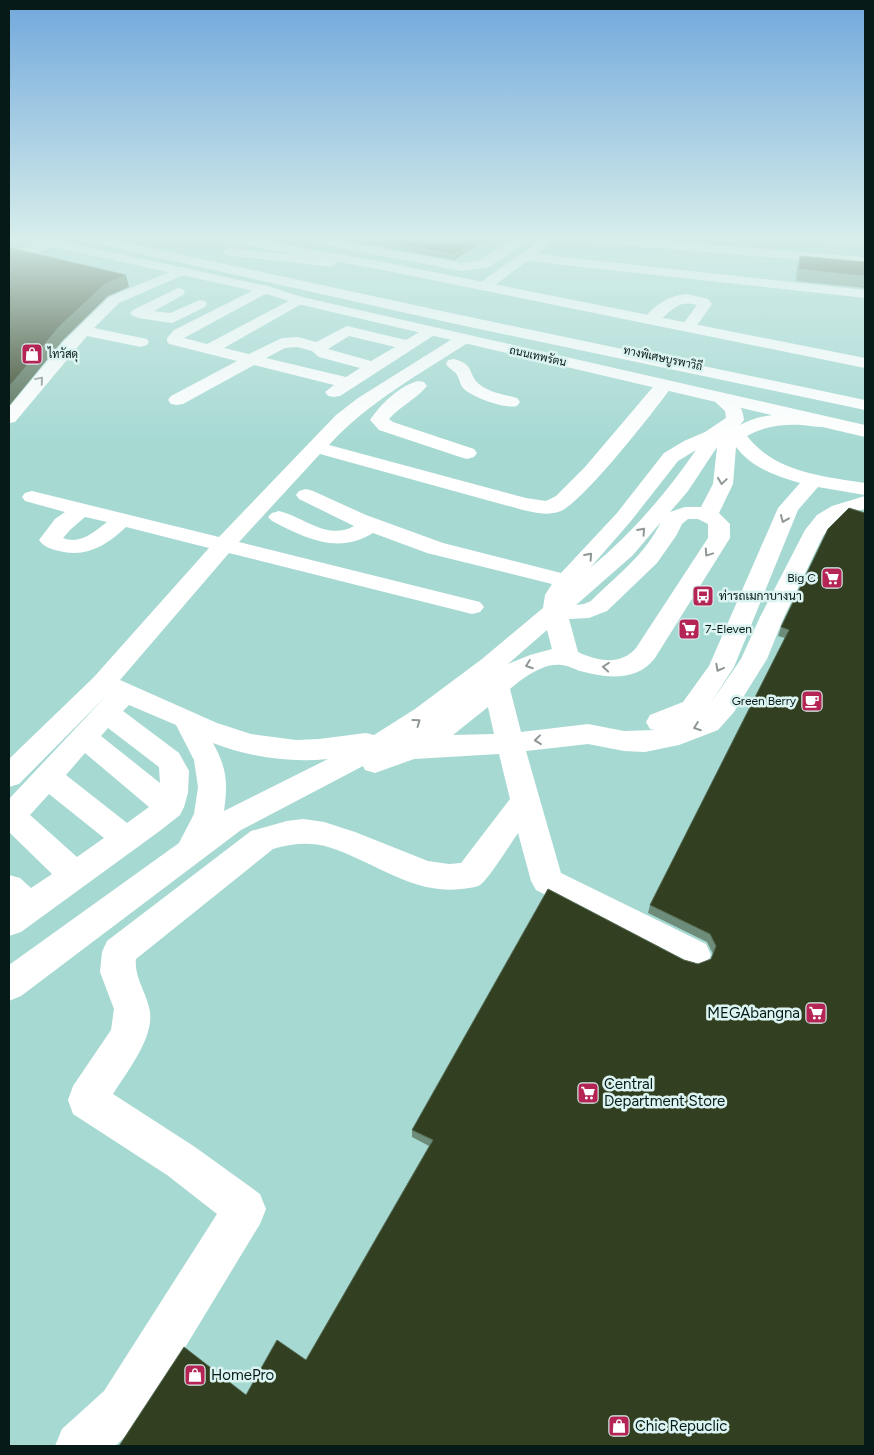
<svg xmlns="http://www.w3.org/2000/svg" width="874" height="1455" viewBox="0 0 874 1455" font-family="Figtree,Sarabun,sans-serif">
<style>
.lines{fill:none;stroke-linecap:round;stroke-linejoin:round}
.minor{fill:#fff;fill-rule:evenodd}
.major{fill:#fff;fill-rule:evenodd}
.highway{fill:#fff;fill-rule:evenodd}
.wall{fill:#6d8c7a}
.shaded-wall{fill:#566d56}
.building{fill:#333f21;stroke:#566d56}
.oneway{stroke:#8f9897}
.labels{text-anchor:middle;stroke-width:5;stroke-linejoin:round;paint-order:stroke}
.far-poi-label{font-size:11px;fill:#061a18;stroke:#dbf4f1;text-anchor:start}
.far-street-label{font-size:11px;fill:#061a18;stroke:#dbf4f1}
.poi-label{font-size:12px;fill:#061a18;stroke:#dbf4f1;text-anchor:end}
.near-poi-label{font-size:15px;fill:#061a18;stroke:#dbf4f1;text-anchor:start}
</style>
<rect width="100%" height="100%" fill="#a7d9d3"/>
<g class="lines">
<g class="minor">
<path d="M51,239H58L59,242L58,245L9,263V254Z"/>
<path d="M263,239H279L266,247H256L255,244Z"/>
<path d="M308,239H332L462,263L480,260L516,239H530L489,267L462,271L314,243Z"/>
<path d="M542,239H556L537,254L865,290V298L527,261L488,290H478L476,287L478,284Z"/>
<path d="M591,239H639L865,257V265L597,243Z"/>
<path d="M826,239H865V245L832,243Z"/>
<path d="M181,267L186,268L188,271L186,274L119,303L94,328L147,339L149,342L147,345L141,347L87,336L15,422L9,423V407L64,341L109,297Z"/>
<path d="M264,285L269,286L271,289L269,292L184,338L207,344L298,296L303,297L305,300L303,303L224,348L249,354L282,338L298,337L316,342L347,326L406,340L426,328H436L439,331L436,334L340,396L334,397L328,396L325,392L334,385L254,365L183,404L177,405L171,404L168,400L171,396L237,361L169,344L167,341V338L174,330ZM349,336L395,347L371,361L328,349ZM297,347L312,351L319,357L360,368L346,377L266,358L285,348Z"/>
<path d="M178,288L183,289L185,292L183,295L154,311L170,313L200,300L205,301L207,304L205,307L172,323L138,318L133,316L130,313L133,310Z"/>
<path d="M687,294L708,299L712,304L693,331H683L680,328L697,305C670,296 665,328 646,323L643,320C654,305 669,295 687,294Z"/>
<path d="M463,334L469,336L471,339L469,342C420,374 368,402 329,445L526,498L546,501L556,496L585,467L658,381L664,380L670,381L673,385C656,409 584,501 561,511C548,516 536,513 523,510L320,454L239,542L480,602L484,607L480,612L472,614L229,553L120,680L217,723L251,734L296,740L319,739L366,733L374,735L415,709L482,659L543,608L545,595L552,584L427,553L373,533C338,555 305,538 272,521L268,517L272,513L279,511C304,517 328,541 354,526L299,499L296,495L299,491L306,489L313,491L366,515L443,543L561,573L617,513L664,453L684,441L705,432L726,418L725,411L711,398L714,394C731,390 743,405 744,420L740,425C766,411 802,411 830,418L833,422L830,426C821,428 812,426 802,425C782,424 765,426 747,436C776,473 823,476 865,483V495L818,487L798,510L734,667L710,704L741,659L760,617L805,530L817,515L832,506L865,496V509L846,514L833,525L823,536L784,617L767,659L734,712L718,730L679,745L645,752L624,751L588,744L526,751L561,873L706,944L711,955L706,966L694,970L682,966L536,890L531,881L518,833C511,843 488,880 480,885C475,888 467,888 461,889C411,895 371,859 325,846C307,842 290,844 273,849L136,959C134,976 145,990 149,1007C157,1035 127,1071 113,1094L195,1147L260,1194L266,1209L260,1224L138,1425L115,1446H55L62,1429L104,1391L217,1214L167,1175L73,1114L68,1100L73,1086L111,1030L114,1009L100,972L102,952L107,941L251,831L287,821L303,819L324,822L355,832L428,861L449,864L461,863L510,799L499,754L414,759L375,773L365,770L363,766L241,830L21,996L9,1001V965L179,843L194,814L198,787L194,760L176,725L129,705L123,711L179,753L189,771L188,793L184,807L180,815L161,830L21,932L9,936V875L20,878L31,888L52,874L9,832V799L107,695L19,784L9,787V759L94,677L209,548L126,527C107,545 87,558 59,551C51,549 44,547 39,540L55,519L65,512L25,501L22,497L25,493L32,491L219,537L336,415L358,398L457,336ZM717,447L713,484L701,507H685L670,512L688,491ZM736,447C751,467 775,476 800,483L778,508L709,666L683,702L650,715L646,722L650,729L655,730L624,731L588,724L521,732L510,689C523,678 543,663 561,665C567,665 574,669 580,671C605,678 637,682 655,658L730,538V524L719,513L733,484ZM696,450C666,494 631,534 590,568L631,521L678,461ZM85,517L107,522C94,532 80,545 63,538L71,529ZM688,519H698L708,524V538L636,648C621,666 597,661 578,652L569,619L589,618L607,611L657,563L676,536L682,524ZM661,522C645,555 616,576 591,601L584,604L576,605L633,555ZM547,630L552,649L530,655L508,664ZM488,707L494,734L453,735ZM108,728L159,767L160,783L101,736ZM213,743C249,757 289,763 328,759L224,811C228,782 227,769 213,743ZM85,753L149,807L127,823L66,775ZM49,794L104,838L77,857L30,815Z"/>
<path d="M454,359C475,364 468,375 479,384C488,392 505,395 517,398L520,402L517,406C505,409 474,398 464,389C460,385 460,380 457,375C455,371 449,369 446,364L448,360Z"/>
<path d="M418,381L424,382L427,386C418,398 399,407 389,419L393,422L474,449L477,453L474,457L467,459L460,457L379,430L370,420C381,404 399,386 418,381Z"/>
</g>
<g class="major">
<path d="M30,239H52L271,287L302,297L865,425V437L298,304L267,294L36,243Z"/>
<path d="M227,239H252L383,262L865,358V368L383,270L233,243Z"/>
</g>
<g class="highway">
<path d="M87,239H109L451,313L865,400V410L451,323L93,243Z"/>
<path d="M230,248L331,259L338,263L331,267L225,255L223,252L225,249Z"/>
</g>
</g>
<g class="wall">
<path d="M340,239H487L454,260Z"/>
<path d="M800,256L865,262V288L796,281L797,267Z"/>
<path d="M828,529L865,1446L246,1395L306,1360L429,1146L412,1137V1130L684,960L698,964L711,959L713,954L707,942L648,913L650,905L785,638L778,636L781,627Z"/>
</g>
<g class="shaded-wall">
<path d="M478,239H487L454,260V254Z"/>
<path d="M126,275L129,287L108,296L63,340L9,406V387L59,327L105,284Z"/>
</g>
<g class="building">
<path d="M371,239H478L454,254Z"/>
<path d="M11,248L126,275L105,284L59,327L9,387V249Z"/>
<path d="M800,256L865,262V276L799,269Z"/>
<path d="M849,508L865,513V1446H119L184,1347L246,1395L277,1340L306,1360L433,1140L412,1130L548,889L684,960L698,964L711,959L716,946L710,934L650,905L789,630L781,627L828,529Z"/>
</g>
<defs><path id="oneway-chevron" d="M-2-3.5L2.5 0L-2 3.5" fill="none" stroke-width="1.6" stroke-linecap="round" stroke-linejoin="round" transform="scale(1.25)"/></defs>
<g class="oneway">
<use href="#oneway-chevron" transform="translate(40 380) rotate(-50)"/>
<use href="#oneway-chevron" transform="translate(722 481) rotate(98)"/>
<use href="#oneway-chevron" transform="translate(784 519) rotate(113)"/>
<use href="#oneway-chevron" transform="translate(642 531) rotate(-48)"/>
<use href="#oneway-chevron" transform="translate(708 553) rotate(124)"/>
<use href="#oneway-chevron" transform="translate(589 556) rotate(-48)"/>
<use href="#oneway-chevron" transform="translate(529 665) rotate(160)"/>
<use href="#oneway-chevron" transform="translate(606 667) rotate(-175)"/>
<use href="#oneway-chevron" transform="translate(719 668) rotate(118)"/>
<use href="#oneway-chevron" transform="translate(417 722) rotate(-36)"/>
<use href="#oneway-chevron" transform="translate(697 727) rotate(160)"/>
<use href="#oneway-chevron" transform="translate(538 740) rotate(174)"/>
</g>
<linearGradient id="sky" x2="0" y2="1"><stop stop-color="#71a8dc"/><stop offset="0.54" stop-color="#d7eeeb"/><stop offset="1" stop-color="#d7eeeb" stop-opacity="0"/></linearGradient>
<rect width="874" height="442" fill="url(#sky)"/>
<defs>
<g id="shop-square" transform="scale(1.125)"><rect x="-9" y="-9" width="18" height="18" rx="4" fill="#b42454" stroke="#dbf4f1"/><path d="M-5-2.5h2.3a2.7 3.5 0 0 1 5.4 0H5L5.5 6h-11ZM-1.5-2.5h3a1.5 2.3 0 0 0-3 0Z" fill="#fff"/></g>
<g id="supermarket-square" transform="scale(1.125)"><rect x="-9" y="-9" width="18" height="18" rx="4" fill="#b42454" stroke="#dbf4f1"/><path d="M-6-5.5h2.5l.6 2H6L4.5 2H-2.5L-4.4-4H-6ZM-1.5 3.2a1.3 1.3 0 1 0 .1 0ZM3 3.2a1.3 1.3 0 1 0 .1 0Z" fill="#fff"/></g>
<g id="bus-square" transform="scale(1.125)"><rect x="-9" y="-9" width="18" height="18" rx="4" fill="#b42454" stroke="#dbf4f1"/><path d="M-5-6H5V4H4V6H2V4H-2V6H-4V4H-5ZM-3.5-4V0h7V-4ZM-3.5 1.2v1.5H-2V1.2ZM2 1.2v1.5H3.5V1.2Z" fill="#fff"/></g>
<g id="cafe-square" transform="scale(1.125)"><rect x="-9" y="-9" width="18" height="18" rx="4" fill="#b42454" stroke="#dbf4f1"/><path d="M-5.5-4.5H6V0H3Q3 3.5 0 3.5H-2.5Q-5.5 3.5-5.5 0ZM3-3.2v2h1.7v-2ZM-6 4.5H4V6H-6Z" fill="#fff"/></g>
</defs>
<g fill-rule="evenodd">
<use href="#shop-square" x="32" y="354"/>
<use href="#supermarket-square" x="832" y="578"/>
<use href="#bus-square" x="703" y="596"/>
<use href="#supermarket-square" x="689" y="629"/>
<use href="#cafe-square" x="812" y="701"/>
<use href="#supermarket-square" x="816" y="1013"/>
<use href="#supermarket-square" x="588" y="1093"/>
<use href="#shop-square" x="195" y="1375"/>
<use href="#shop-square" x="619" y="1426"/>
</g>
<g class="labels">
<g class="far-poi-label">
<text x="48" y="358">ไทวัสดุ</text>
</g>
<g class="far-street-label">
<text transform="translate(538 356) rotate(13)" y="4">ถนนเทพรัตน</text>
<text transform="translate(663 358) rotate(12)" y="4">ทางพิเศษบูรพาวิถี</text>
</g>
<g class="poi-label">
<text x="816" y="582">Big C</text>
<text x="719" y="600" text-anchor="start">ท่ารถเมกาบางนา</text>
<text x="705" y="633" text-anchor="start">7-Eleven</text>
<text x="796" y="705">Green Berry</text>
</g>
<g class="near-poi-label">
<text x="800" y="1018" text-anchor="end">MEGAbangna</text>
<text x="604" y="1089">Central<tspan x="604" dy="17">Department Store</tspan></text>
<text x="211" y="1380">HomePro</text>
<text x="635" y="1431">Chic Repuclic</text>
</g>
</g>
<rect width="874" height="1455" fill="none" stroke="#061a18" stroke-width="20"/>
</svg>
